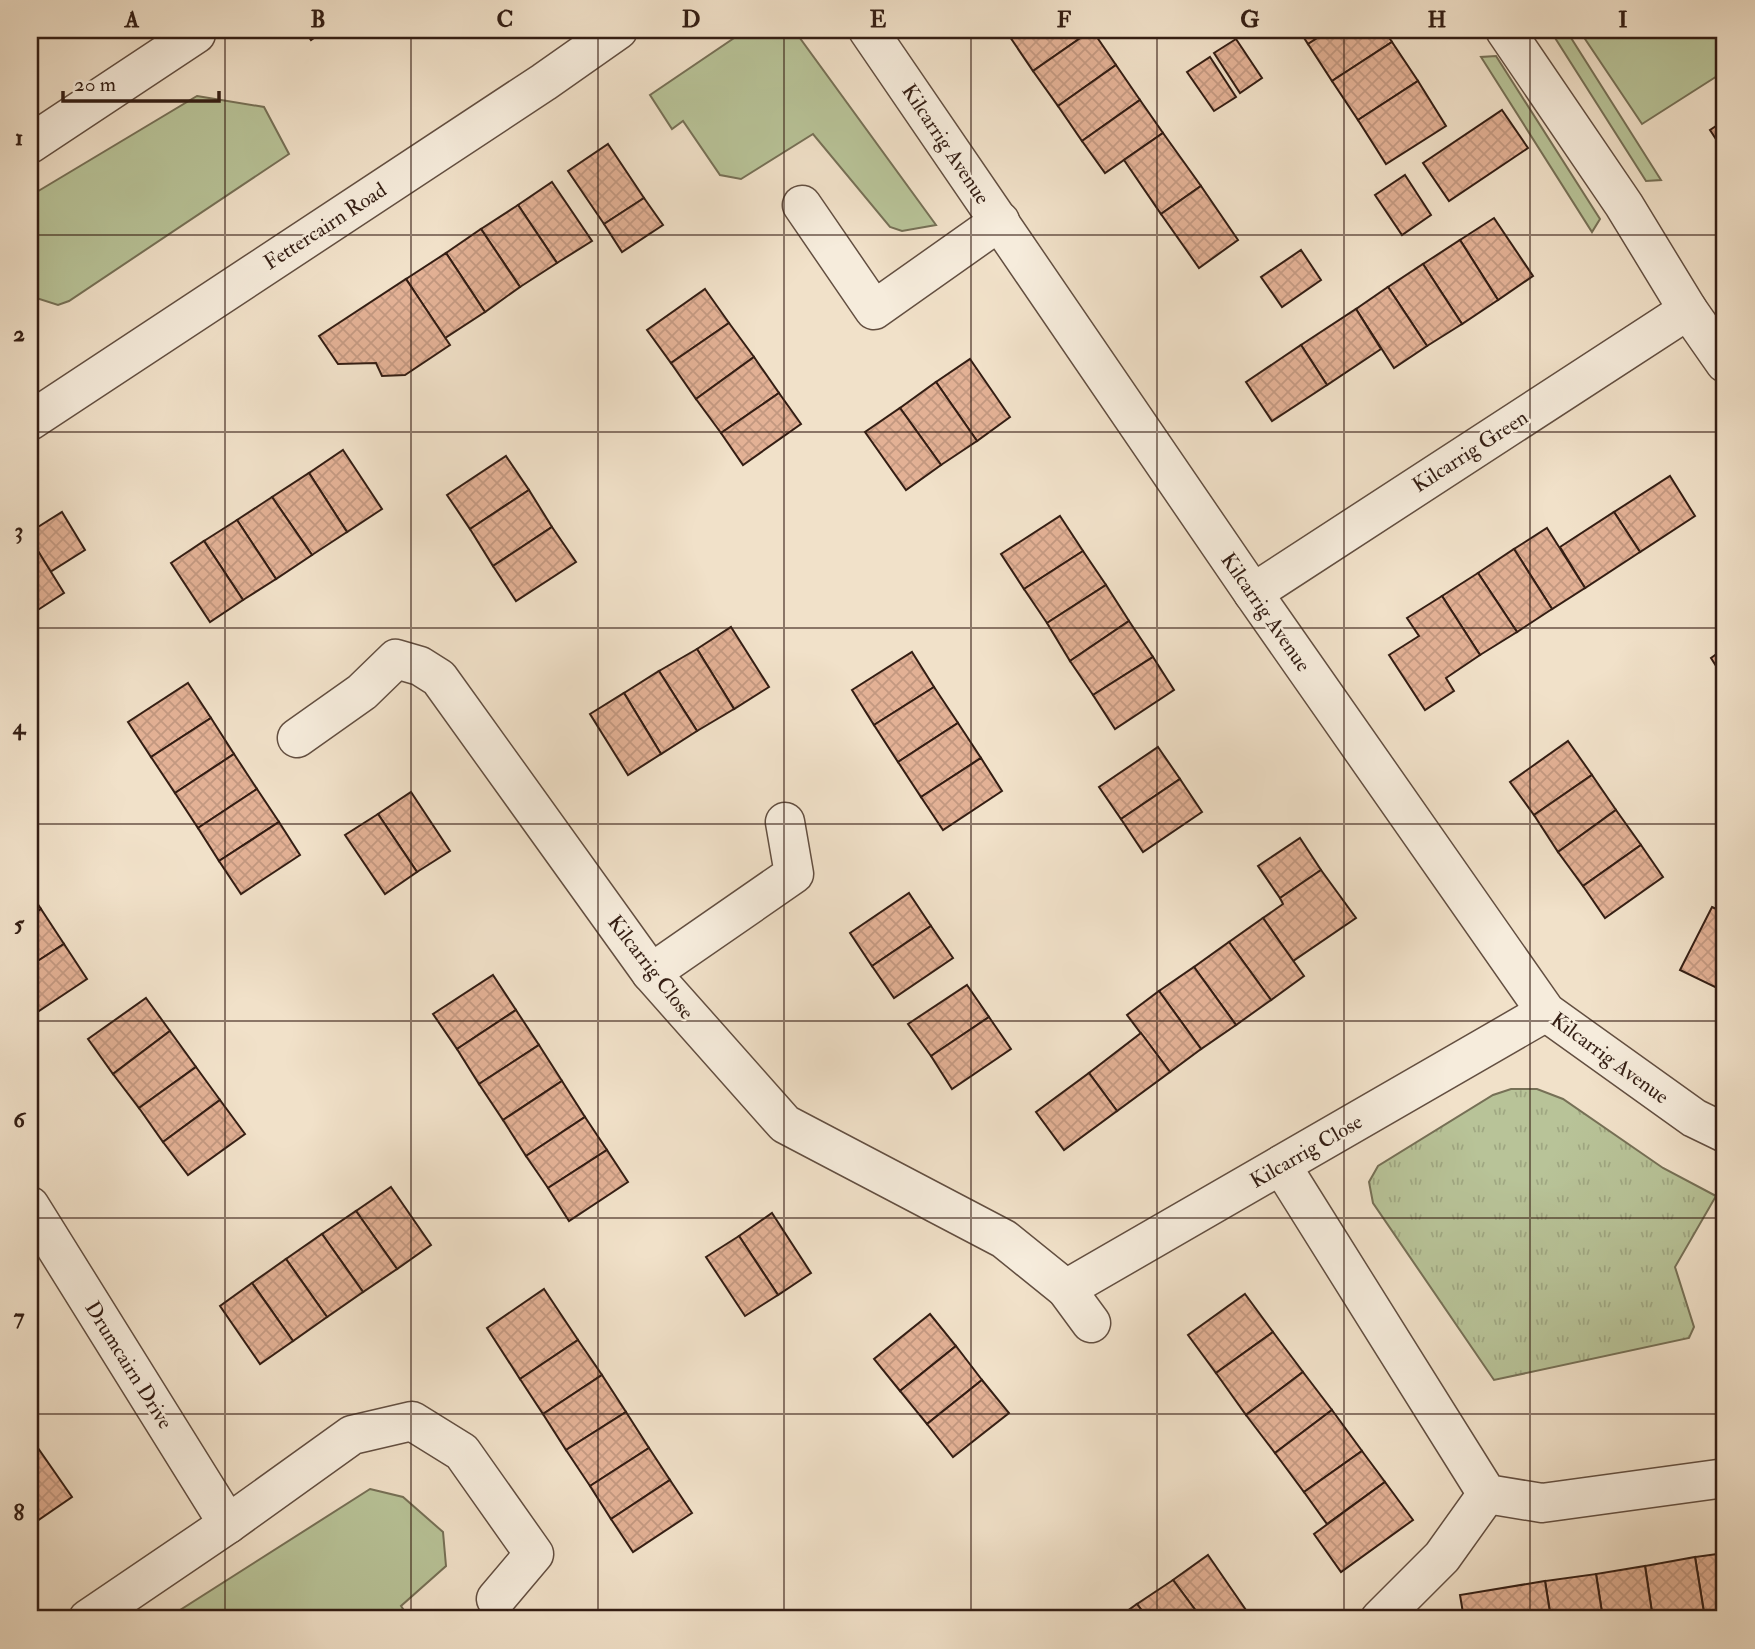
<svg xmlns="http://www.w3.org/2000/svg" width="1755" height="1649" viewBox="0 0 1755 1649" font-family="'IM FELL Double Pica',serif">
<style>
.grass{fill:#b8c398;stroke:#767056;stroke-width:2}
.park{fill:url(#park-tufts);stroke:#767056;stroke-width:2}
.building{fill:url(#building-cross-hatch);stroke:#341e14;stroke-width:2}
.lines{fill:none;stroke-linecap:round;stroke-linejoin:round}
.minor-casing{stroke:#634f41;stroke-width:41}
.minor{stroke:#f6ecdc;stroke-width:38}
.grid{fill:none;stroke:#341e14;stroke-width:2;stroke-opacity:0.55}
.labels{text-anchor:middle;stroke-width:5;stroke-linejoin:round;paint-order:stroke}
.street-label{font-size:21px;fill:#341e14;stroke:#f6ecdc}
.neatline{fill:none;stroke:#341e14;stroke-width:2.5}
.grid-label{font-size:23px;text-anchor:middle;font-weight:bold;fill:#341e14}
</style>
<defs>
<pattern id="park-tufts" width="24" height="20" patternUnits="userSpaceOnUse" patternTransform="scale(1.75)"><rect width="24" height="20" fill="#b8c398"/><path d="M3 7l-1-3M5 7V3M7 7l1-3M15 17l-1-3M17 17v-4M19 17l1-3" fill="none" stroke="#9fa782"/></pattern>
<pattern id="building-cross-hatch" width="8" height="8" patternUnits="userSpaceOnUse" patternTransform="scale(1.75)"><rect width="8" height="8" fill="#e3b195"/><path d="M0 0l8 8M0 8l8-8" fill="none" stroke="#c39880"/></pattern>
</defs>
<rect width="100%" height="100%" fill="#f1e1c9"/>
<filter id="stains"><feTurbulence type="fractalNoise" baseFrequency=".00286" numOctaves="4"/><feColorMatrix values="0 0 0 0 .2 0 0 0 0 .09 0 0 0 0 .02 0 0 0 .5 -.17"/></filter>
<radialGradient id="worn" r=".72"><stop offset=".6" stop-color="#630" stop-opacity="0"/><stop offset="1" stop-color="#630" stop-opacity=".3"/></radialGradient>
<g class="grass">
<path d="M746,30H794L936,225L902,231L890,227L813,134L741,179L720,175L683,121L672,129L650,95Z"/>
<path d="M1550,30H1566L1661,180L1646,181Z"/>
<path d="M1579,30H1725V71L1642,124Z"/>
<path d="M1496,56L1600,219L1592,232L1481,57Z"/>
<path d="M197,96L264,107L289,154L69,301L58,305L30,296V196Z"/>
<path d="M370,1489L403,1497L443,1532L446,1566L401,1606L410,1619H166Z"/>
</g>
<path class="park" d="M1511,1089H1537L1563,1099L1663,1168L1716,1196L1675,1267L1694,1327L1689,1338L1494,1380L1373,1203L1369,1182L1378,1166L1493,1095Z"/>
<g class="building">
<path d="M304,30H325L311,40Z"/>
<path d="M1020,30H1092L1033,71L1010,37Z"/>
<path d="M1092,30L1116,65L1058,106L1033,71Z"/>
<path d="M1299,30H1330L1308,44Z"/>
<path d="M1330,30H1384L1392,42L1332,81L1308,44Z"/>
<path d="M1236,39L1262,78L1240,93L1214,53Z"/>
<path d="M1392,42L1418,81L1358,120L1332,81Z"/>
<path d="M1210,57L1236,97L1214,111L1187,72Z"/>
<path d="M1116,65L1140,100L1082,141L1058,106Z"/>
<path d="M1418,81L1446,126L1386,164L1358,120Z"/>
<path d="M1140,100L1163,133L1105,173L1082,141Z"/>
<path d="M1502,110L1528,148L1449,201L1423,163Z"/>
<path d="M1725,120V153L1710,130Z"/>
<path d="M1163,133L1201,186L1161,214L1124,160Z"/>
<path d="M608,144L644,198L604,224L568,171Z"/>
<path d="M1405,175L1431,215L1402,235L1375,195Z"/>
<path d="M552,182L592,241L557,263L518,205Z"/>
<path d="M1201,186L1238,240L1199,268L1161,214Z"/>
<path d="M644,198L663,225L622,252L604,224Z"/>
<path d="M518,205L557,263L520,287L481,229Z"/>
<path d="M1494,218L1533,276L1498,300L1460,240Z"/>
<path d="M481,229L520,287L485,312L446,253Z"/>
<path d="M1460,240L1498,300L1462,324L1423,264Z"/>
<path d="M1301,250L1321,280L1282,307L1261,277Z"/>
<path d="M446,253L485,312L445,338L406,279Z"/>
<path d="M1423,264L1462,324L1427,346L1388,287Z"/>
<path d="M406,279L450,345L405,375L382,376L376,363L338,364L319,336Z"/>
<path d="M1388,287L1427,346L1394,368L1356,309Z"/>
<path d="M705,289L729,323L671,363L647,330Z"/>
<path d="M1356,309L1381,349L1327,385L1301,345Z"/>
<path d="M729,323L754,357L696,399L671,363Z"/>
<path d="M1301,345L1327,385L1272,421L1246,382Z"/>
<path d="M754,357L779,393L721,433L696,399Z"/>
<path d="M970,359L1010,417L977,441L936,382Z"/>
<path d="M936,382L977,441L941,465L900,408Z"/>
<path d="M779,393L801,424L743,465L721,433Z"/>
<path d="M900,408L941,465L906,490L865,432Z"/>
<path d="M343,450L382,509L347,532L309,473Z"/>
<path d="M506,456L529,490L470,529L447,495Z"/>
<path d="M309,473L347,532L312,555L272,497Z"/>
<path d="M1670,476L1695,516L1640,552L1614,512Z"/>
<path d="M529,490L552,527L493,566L470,529Z"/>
<path d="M272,497L312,555L276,579L237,520Z"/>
<path d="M62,512L85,550L50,572L30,538V532Z"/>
<path d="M1614,512L1640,552L1585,588L1560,547Z"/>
<path d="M1060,516L1083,551L1024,589L1001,554Z"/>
<path d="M237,520L276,579L243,600L204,541Z"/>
<path d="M552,527L576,562L516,601L493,566Z"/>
<path d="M1547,528L1585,588L1552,609L1514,549Z"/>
<path d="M30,538L64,593L30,615Z"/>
<path d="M204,541L243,600L210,622L171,563Z"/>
<path d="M1514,549L1552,609L1517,632L1478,573Z"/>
<path d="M1083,551L1106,585L1047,623L1024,589Z"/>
<path d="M1478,573L1517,632L1480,655L1442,596Z"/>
<path d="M1106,585L1129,621L1070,661L1047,623Z"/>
<path d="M1442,596L1480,655L1446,678L1454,691L1425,710L1389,655L1419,636L1407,618Z"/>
<path d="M1129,621L1153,657L1093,695L1070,661Z"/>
<path d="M731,627L769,687L734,709L697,649Z"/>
<path d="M1725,648V680L1711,658Z"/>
<path d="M697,649L734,709L697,731L659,671Z"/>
<path d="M912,652L934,687L874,725L852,690Z"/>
<path d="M1153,657L1174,690L1115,729L1093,695Z"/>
<path d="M659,671L697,731L661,754L624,693Z"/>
<path d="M188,683L211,718L151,757L128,722Z"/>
<path d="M934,687L958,723L898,762L874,725Z"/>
<path d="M624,693L661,754L628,775L590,714Z"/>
<path d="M211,718L234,754L175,793L151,757Z"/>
<path d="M958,723L981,758L921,797L898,762Z"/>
<path d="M1568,741L1592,775L1534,815L1510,782Z"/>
<path d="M1158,747L1180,779L1121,819L1099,787Z"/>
<path d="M234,754L257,789L198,828L175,793Z"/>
<path d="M981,758L1002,791L943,830L921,797Z"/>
<path d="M1592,775L1616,810L1558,852L1534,815Z"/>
<path d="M1180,779L1202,812L1143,852L1121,819Z"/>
<path d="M257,789L279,822L219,861L198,828Z"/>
<path d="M411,792L450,851L417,872L378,814Z"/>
<path d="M1616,810L1641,845L1583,886L1558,852Z"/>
<path d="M378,814L417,872L385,894L345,835Z"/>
<path d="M279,822L300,855L241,894L219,861Z"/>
<path d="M1300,838L1321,870L1280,898L1258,866Z"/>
<path d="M1641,845L1663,877L1605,918L1583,886Z"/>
<path d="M1321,870L1356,918L1293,961L1263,918L1283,904L1280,898Z"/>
<path d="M30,892L41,909L30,917Z"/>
<path d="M909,893L931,926L872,966L850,933Z"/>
<path d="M1712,907L1725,913V971L1717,988L1680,970Z"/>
<path d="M41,909L64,944L30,966V917Z"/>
<path d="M1263,918L1304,976L1271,1000L1229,942Z"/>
<path d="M931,926L953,958L894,998L872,966Z"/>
<path d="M1229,942L1271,1000L1236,1025L1194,967Z"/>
<path d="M64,944L87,979L30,1017V966Z"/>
<path d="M1194,967L1236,1025L1201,1049L1159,991Z"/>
<path d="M1725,971V992L1717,988Z"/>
<path d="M493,975L516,1010L457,1049L433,1014Z"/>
<path d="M967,985L989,1017L931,1056L908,1024Z"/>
<path d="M1159,991L1201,1049L1170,1072L1127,1015Z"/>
<path d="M146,998L170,1031L113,1074L88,1039Z"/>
<path d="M516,1010L539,1045L479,1084L457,1049Z"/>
<path d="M989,1017L1011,1049L952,1089L931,1056Z"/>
<path d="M170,1031L196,1067L139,1108L113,1074Z"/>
<path d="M1141,1033L1170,1072L1117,1111L1089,1073Z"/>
<path d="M539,1045L562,1081L503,1120L479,1084Z"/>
<path d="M196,1067L220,1100L163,1142L139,1108Z"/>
<path d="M1089,1073L1117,1111L1064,1150L1036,1112Z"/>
<path d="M562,1081L585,1117L526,1156L503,1120Z"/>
<path d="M220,1100L245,1134L188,1175L163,1142Z"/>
<path d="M585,1117L607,1150L548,1188L526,1156Z"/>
<path d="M607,1150L628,1182L569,1221L548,1188Z"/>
<path d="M391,1187L431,1245L397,1269L356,1211Z"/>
<path d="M356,1211L397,1269L363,1292L322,1234Z"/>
<path d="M772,1213L811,1273L778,1295L739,1236Z"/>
<path d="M322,1234L363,1292L327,1317L286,1259Z"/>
<path d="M739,1236L778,1295L745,1316L706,1257Z"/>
<path d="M286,1259L327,1317L293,1341L252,1283Z"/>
<path d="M252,1283L293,1341L260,1364L220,1306Z"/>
<path d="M544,1289L578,1340L520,1379L487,1328Z"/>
<path d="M1245,1294L1273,1332L1216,1373L1188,1335Z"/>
<path d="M930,1314L956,1346L900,1391L874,1359Z"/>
<path d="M1273,1332L1303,1372L1246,1415L1216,1373Z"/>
<path d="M578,1340L602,1375L543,1414L520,1379Z"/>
<path d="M956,1346L982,1380L927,1424L900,1391Z"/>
<path d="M1303,1372L1332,1410L1275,1453L1246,1415Z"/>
<path d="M602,1375L626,1412L566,1450L543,1414Z"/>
<path d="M982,1380L1009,1413L953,1457L927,1424Z"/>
<path d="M1332,1410L1362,1451L1304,1492L1275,1453Z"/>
<path d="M626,1412L649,1448L590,1486L566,1450Z"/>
<path d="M31,1438L72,1497L37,1521L30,1511Z"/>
<path d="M649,1448L670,1480L611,1519L590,1486Z"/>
<path d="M1362,1451L1385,1482L1327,1524L1304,1492Z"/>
<path d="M670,1480L692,1513L633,1552L611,1519Z"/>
<path d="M1385,1482L1413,1520L1341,1572L1314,1534Z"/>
<path d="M30,1511L37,1521L30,1526Z"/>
<path d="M1725,1553V1616L1705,1619L1695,1557Z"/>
<path d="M1208,1555L1248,1613L1239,1619H1202L1173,1580Z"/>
<path d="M1695,1557L1705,1619H1653L1645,1566Z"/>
<path d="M1645,1566L1653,1619H1603L1596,1574Z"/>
<path d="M1596,1574L1603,1619H1551L1545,1581Z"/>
<path d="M1173,1580L1202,1619H1148L1137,1604Z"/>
<path d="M1545,1581L1551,1619H1464L1460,1595Z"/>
<path d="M1137,1604L1148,1619H1116Z"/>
</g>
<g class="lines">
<g class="minor-casing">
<g id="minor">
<path d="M868,30L1253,593L1546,1012L1694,1118L1725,1133"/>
<path d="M1505,30L1624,205L1688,310L1725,363"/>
<path d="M30,144L196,34"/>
<path d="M802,205L874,310L1000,221"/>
<path d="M30,421L544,82L618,30"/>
<path d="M1253,593L1688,310"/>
<path d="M297,738L362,692L396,659L420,666L439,678L651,973L785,1124L1004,1239L1066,1289L1091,1323"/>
<path d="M651,973L794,874L785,822"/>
<path d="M1281,1165L1487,1494L1542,1503L1725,1478"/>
<path d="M30,1206L228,1524"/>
<path d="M1066,1289L1546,1012"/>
<path d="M88,1619L228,1524L352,1435L412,1421L462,1452L534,1554L496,1599"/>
<path d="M1380,1619L1442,1557L1487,1494"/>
</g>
</g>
<use href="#minor" class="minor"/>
</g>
<path class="grid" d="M225,30V1619M411,30V1619M598,30V1619M784,30V1619M971,30V1619M1157,30V1619M1344,30V1619M1530,30V1619M30,235H1725M30,432H1725M30,628H1725M30,824H1725M30,1021H1725M30,1218H1725M30,1414H1725"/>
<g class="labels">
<g class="street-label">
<text transform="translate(946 144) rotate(56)" y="7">Kilcarrig Avenue</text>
<text transform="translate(325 226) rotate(-33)" y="7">Fettercairn Road</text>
<text transform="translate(1470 451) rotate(-33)" y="7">Kilcarrig Green</text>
<text transform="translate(1266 612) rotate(55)" y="7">Kilcarrig Avenue</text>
<text transform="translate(651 967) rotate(52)" y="7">Kilcarrig Close</text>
<text transform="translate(1610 1058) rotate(36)" y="7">Kilcarrig Avenue</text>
<text transform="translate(1306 1151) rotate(-30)" y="7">Kilcarrig Close</text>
<text transform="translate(129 1365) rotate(58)" y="7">Drumcairn Drive</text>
</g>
</g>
<rect width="1755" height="1649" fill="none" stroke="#f1e1c9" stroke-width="77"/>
<path d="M63 91v10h156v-10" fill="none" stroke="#341e14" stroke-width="3.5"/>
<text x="74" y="91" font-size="21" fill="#341e14" stroke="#f6ecdc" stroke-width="5" paint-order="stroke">20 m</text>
<rect x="38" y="38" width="1678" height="1572" class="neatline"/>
<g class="grid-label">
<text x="132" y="27">A</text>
<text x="318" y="27">B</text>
<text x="505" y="27">C</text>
<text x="691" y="27">D</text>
<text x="878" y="27">E</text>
<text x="1064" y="27">F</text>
<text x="1250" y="27">G</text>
<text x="1437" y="27">H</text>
<text x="1623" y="27">I</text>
<text x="19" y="145">1</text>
<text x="19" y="341">2</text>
<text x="19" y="538">3</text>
<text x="19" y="734">4</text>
<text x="19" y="931">5</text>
<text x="19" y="1127">6</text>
<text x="19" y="1324">7</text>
<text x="19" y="1520">8</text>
</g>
<rect width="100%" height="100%" filter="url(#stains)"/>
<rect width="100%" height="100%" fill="url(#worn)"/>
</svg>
